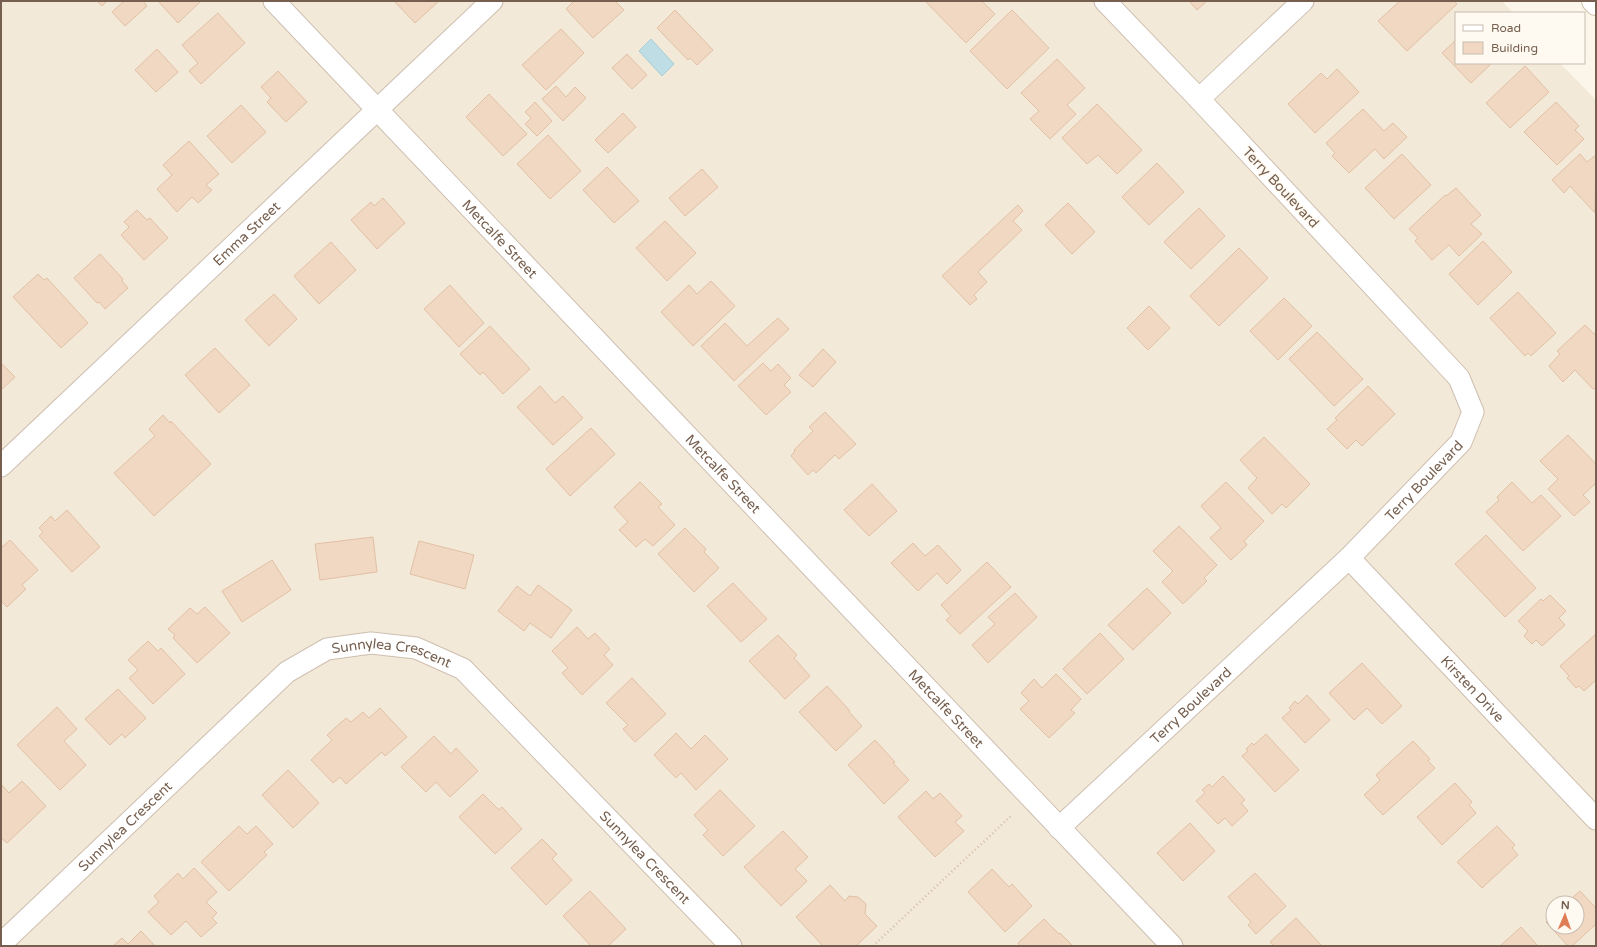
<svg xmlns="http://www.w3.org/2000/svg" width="1597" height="947" viewBox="0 0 1597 947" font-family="'Varela Round',sans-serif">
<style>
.residential{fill:#f3e9d9;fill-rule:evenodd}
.water{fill:#bfdde5;stroke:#a6ccd7}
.building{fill:#f0d8c3;stroke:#e2c0a4}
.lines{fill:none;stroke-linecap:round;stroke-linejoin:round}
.street-casing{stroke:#cebfb0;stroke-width:23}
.secondary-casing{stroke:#d0c0ae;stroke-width:24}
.path{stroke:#d6bca6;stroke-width:2.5;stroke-dasharray:1 3;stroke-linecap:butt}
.street{stroke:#fff;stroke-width:21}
.secondary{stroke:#fff;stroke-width:22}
.labels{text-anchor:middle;stroke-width:3;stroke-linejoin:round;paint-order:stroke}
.street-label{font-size:14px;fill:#765f4e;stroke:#fefaf1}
</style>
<rect width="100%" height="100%" fill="#fcf6ea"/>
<path class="residential" d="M1,1H1502L1513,13H1456V63H1560L1596,100V946H1ZM1553,903H1577V927H1553Z"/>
<path class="water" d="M651,39L674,64L662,76L639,51Z"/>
<g class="building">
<path d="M97,1H107L102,6Z"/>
<path d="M124,1H143L147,6L125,26L112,12Z"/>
<path d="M158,1H201L178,23Z"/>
<path d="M394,1H439L415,23Z"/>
<path d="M574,1H615L624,10L593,38L566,9Z"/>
<path d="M925,1H982L995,14L966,43Z"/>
<path d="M1189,1H1207L1197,10Z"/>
<path d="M1400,1H1454L1457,4L1407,51L1378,21Z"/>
<path d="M675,10L713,50L697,65L690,58L688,60L657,28Z"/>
<path d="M1012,10L1049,48L1007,89L970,51Z"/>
<path d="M218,13L245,43L201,84L189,71L198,63L182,45Z"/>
<path d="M561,29L584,53L546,90L522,65Z"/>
<path d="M1456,40V63H1492L1471,83L1442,53Z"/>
<path d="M157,49L178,72L156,92L135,70Z"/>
<path d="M627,54L647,75L632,89L612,68Z"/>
<path d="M1057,59L1085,88L1067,105L1076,114L1050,139L1030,119L1039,111L1021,93Z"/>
<path d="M1525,66L1549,92L1510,128L1486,103Z"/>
<path d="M1337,69L1359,92L1315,133L1288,104L1321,73L1327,79Z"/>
<path d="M278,71L307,102L286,122L267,102L271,98L261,87Z"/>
<path d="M556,86L566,97L575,87L586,98L563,121L542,99Z"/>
<path d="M489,94L527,134L503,156L466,117Z"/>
<path d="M535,102L552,121L537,136L525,124L531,118L525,112Z"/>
<path d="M1556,102L1579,126L1575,130L1584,139L1557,165L1524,132Z"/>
<path d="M1097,104L1142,150L1117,174L1098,155L1087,164L1062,138Z"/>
<path d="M241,105L266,132L232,163L207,136Z"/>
<path d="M1363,109L1384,131L1393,123L1407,137L1384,159L1375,149L1349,173L1332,156L1335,153L1326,143Z"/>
<path d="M623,113L636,127L608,153L595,140Z"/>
<path d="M548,135L581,171L550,199L517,164Z"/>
<path d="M189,141L219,174L206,185L212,190L198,203L192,197L177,212L157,189L172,175L163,165Z"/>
<path d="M1402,154L1431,185L1394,219L1365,188Z"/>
<path d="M1580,154L1587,162L1596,155L1595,213L1570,186L1564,193L1552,180Z"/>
<path d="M1157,163L1184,192L1149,225L1122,197Z"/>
<path d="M607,167L639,201L614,223L583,190Z"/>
<path d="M702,169L718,187L685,216L669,198Z"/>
<path d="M1456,188L1481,215L1471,224L1482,234L1459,256L1449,245L1432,260L1415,241L1418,238L1409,229L1445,195L1446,196Z"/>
<path d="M383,198L405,223L377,249L351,220L371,202L374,206Z"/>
<path d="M1068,203L1095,232L1072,254L1045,225Z"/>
<path d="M1018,205L1023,211L1013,221L1022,230L978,272L987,282L974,295L977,299L970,305L942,276Z"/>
<path d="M1199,208L1225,236L1191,269L1164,242Z"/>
<path d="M137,210L147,220L150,218L168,238L144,260L121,235L129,227L124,222Z"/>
<path d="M665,221L696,253L667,281L636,248Z"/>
<path d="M1483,241L1512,272L1478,305L1449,274Z"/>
<path d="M331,242L356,270L319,304L294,276Z"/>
<path d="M1239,248L1268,278L1219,326L1190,296Z"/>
<path d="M100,254L123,279L122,281L128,288L105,309L99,302L97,303L74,278Z"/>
<path d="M38,274L44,280L47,278L88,323L61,348L13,297Z"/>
<path d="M711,281L735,306L693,346L661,312L689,285L697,294Z"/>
<path d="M450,285L484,323L459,347L424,309Z"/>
<path d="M1518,292L1556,333L1531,356L1528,353L1525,356L1490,318Z"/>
<path d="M274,294L297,319L269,346L245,320Z"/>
<path d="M1284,298L1312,326L1278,360L1250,331Z"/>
<path d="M1149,306L1170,328L1148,350L1127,328Z"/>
<path d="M778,318L789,329L734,381L701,346L725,323L747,346Z"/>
<path d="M1585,325L1594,334L1596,332V388L1593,389L1575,370L1563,382L1549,366L1560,354L1557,351Z"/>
<path d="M490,326L530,369L503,394L483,372L480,375L460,354Z"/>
<path d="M1317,332L1363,379L1334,406L1289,359Z"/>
<path d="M215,348L250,385L219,413L185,375Z"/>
<path d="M823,349L836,362L813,387L799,375Z"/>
<path d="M1,363L15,377L1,390Z"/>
<path d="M763,363L771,371L778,364L791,378L784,385L791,392L766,415L738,386Z"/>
<path d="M540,386L555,403L563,396L583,418L553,445L517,407Z"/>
<path d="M1368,386L1395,414L1362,446L1356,440L1347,449L1327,429L1337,420L1335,418Z"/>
<path d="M825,412L856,444L839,459L835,455L816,473L813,470L808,475L791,456L795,451L794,450L813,431L809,427Z"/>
<path d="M163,415L170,423L171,421L211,464L154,516L114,473L155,436L149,429Z"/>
<path d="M591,428L615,454L570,496L546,469Z"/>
<path d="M1568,435L1596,464V483L1583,495L1590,502L1574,516L1548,489L1558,479L1540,461Z"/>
<path d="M1264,437L1310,484L1286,508L1282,504L1272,514L1248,488L1257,478L1240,460Z"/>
<path d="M640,482L662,504L658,507L675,525L653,546L645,539L636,547L619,530L628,522L614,507Z"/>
<path d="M1226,482L1264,521L1244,541L1247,545L1231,560L1210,538L1221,528L1201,506Z"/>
<path d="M1512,482L1532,503L1541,495L1561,516L1523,551L1486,512L1499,500L1497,497Z"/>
<path d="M872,484L897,511L869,536L844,510Z"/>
<path d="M67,510L100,547L72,572L39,536L43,532L39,528L51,516L55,521Z"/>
<path d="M1179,526L1217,565L1204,578L1207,581L1183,604L1162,582L1173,571L1153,551Z"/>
<path d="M685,528L706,549L704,552L719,568L694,592L658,554Z"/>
<path d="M1486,535L1536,588L1505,617L1455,564Z"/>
<path d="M373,537L377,572L320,580L315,544Z"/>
<path d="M10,540L38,570L22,585L26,589L7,607L1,601V548Z"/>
<path d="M419,541L474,555L465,589L410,574Z"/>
<path d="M913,543L925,556L938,545L961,570L947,584L937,573L918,591L891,563Z"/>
<path d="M272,560L291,590L242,622L222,591Z"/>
<path d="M987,562L1011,587L960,634L946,620L951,616L941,605Z"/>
<path d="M733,583L767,619L741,642L707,606Z"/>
<path d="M538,585L572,610L551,638L530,623L524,631L498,611L517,586L530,596Z"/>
<path d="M1147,588L1171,613L1133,650L1108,625Z"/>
<path d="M1015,593L1037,617L988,663L972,645L995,624L988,617Z"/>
<path d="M1550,595L1566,611L1559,618L1565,625L1542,646L1536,640L1532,644L1524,636L1528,631L1518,621L1541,599L1543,601Z"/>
<path d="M205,607L230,633L197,663L173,638L175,635L168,629L190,608L197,614Z"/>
<path d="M577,627L588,639L595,633L610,649L604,655L613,665L582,695L562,673L568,668L552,651Z"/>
<path d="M1100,633L1124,659L1087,694L1063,669Z"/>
<path d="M1596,634V658L1595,659L1596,661V680L1584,691L1579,686L1576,688L1567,678L1569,676L1560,666Z"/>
<path d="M778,635L797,655L794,658L810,676L785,699L749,661Z"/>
<path d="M148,641L158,651L161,648L185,674L153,704L129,678L138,670L128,660Z"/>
<path d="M1362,663L1402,706L1382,724L1367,708L1354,720L1329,693Z"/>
<path d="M1056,674L1081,699L1071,710L1075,713L1049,738L1020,709L1029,701L1021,693L1034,679L1042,688Z"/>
<path d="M632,678L666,714L635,742L623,729L628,725L606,703Z"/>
<path d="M827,686L850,711L849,712L862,726L836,751L799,712Z"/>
<path d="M118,689L146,718L125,738L122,734L110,745L85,719Z"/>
<path d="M1307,695L1330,720L1305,743L1282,718L1291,710L1289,708L1295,701L1298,704Z"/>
<path d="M57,707L77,729L64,741L86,765L60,790L17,745Z"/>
<path d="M380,708L407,737L385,756L382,752L346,784L340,777L333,783L311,760L332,740L327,735L346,718L351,722L363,712L369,718Z"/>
<path d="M676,733L691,749L705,735L728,759L696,790L681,773L676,778L654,755Z"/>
<path d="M1266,734L1299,770L1275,792L1242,756L1248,751L1246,749L1252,743L1254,745Z"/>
<path d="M434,736L451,754L456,748L478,771L450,797L436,782L426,792L401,767Z"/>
<path d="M875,740L895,762L893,763L909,780L884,804L848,765Z"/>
<path d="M1413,741L1430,759L1428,761L1435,768L1383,815L1364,795L1380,780L1376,775Z"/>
<path d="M288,770L319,803L293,828L262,795Z"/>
<path d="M1223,776L1245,800L1241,803L1248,811L1232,826L1225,818L1218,824L1196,801L1205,793L1202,790L1209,784L1212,787Z"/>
<path d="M22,781L46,806L7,843L1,838V784L9,793Z"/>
<path d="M1455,783L1472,802L1469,805L1476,813L1442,845L1417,817Z"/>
<path d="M720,790L755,826L723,856L703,835L708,830L694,815Z"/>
<path d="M926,791L933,799L940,793L962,816L955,822L964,831L935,857L898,817Z"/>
<path d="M483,794L499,810L502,807L522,829L495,854L459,817Z"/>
<path d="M1190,823L1215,851L1183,881L1157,853Z"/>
<path d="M239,826L247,834L256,826L273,844L264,852L267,855L229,891L201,862Z"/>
<path d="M1497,826L1515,845L1512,848L1518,855L1482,888L1457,862Z"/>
<path d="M783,831L808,857L795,869L807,881L781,906L744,867Z"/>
<path d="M542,839L557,854L552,859L572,880L546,905L511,868Z"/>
<path d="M194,868L217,892L206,902L217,913L212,918L217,923L201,937L186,921L171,935L148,912L159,902L154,896L178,873L183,879Z"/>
<path d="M992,869L1009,887L1012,884L1032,906L1005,932L968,892Z"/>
<path d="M1255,873L1286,906L1256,934L1248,925L1251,922L1228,897Z"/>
<path d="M830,885L845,901L849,896L858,897L866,904L865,914L877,926L856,946H823L796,917Z"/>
<path d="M590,891L626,929L608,946H591L563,916Z"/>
<path d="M1580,891L1596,908V924L1572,946H1568L1546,922L1553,915V927H1577V903H1566Z"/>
<path d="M1296,918L1322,946H1274L1270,942Z"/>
<path d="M1044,919L1059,934L1060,933L1073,946H1020L1018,943Z"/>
<path d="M1521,927L1538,946H1500Z"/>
<path d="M141,931L155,946H113L122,938L128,944Z"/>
</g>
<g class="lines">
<g class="street-casing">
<g id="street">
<path id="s1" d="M274,1L1172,946"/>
<path d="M1199,99L1303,1"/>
<path id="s2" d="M1,466L492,1"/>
<path id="s3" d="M1349,558L1596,819"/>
<path id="s4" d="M1059,828L1349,558L1461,442L1473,412L1459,378L1199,99L1105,1"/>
<path id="s5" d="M1,944L287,672L327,649L371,643L416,648L463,669L731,946"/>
</g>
</g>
<g class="secondary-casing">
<path id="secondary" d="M1593,1L1596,4"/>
</g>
<path class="path" d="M873,946L1012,815"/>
<use href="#street" class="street"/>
<use href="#secondary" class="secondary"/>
</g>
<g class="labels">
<g class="street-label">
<text transform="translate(1281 187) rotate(47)" y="5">Terry Boulevard</text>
<text dy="5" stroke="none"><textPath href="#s2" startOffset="338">Emma Street</textPath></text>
<text dy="5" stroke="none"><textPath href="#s1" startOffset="328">Metcalfe Street</textPath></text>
<text dy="5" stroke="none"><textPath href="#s1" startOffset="652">Metcalfe Street</textPath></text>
<text dy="5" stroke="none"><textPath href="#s4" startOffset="504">Terry Boulevard</textPath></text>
<text dy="5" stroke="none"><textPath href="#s5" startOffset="507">Sunnylea Crescent</textPath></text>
<text dy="5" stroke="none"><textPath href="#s3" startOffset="180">Kirsten Drive</textPath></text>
<text dy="5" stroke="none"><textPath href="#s4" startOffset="180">Terry Boulevard</textPath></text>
<text dy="5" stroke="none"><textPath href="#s1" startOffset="976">Metcalfe Street</textPath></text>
<text dy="5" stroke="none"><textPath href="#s5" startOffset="171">Sunnylea Crescent</textPath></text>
<text dy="5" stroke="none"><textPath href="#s5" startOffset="844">Sunnylea Crescent</textPath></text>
</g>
</g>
<rect width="1597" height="947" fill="none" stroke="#765f4e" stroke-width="4"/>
<rect x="1455" y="12" width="130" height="52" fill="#fefaf1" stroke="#c8bcb0"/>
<rect x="1463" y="25" width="20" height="6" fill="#ffffff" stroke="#c8bcb0"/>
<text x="1491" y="32" font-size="12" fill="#765f4e">Road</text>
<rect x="1463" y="42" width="20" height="12" fill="#f0d8c3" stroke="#c8bcb0"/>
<text x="1491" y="52" font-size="12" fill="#765f4e">Building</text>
<g transform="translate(1565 915) rotate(2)"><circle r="19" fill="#fefaf1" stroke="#c8bcb0"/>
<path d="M0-3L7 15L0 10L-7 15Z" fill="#df7e56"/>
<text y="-6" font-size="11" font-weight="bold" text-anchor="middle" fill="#765f4e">N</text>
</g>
</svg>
